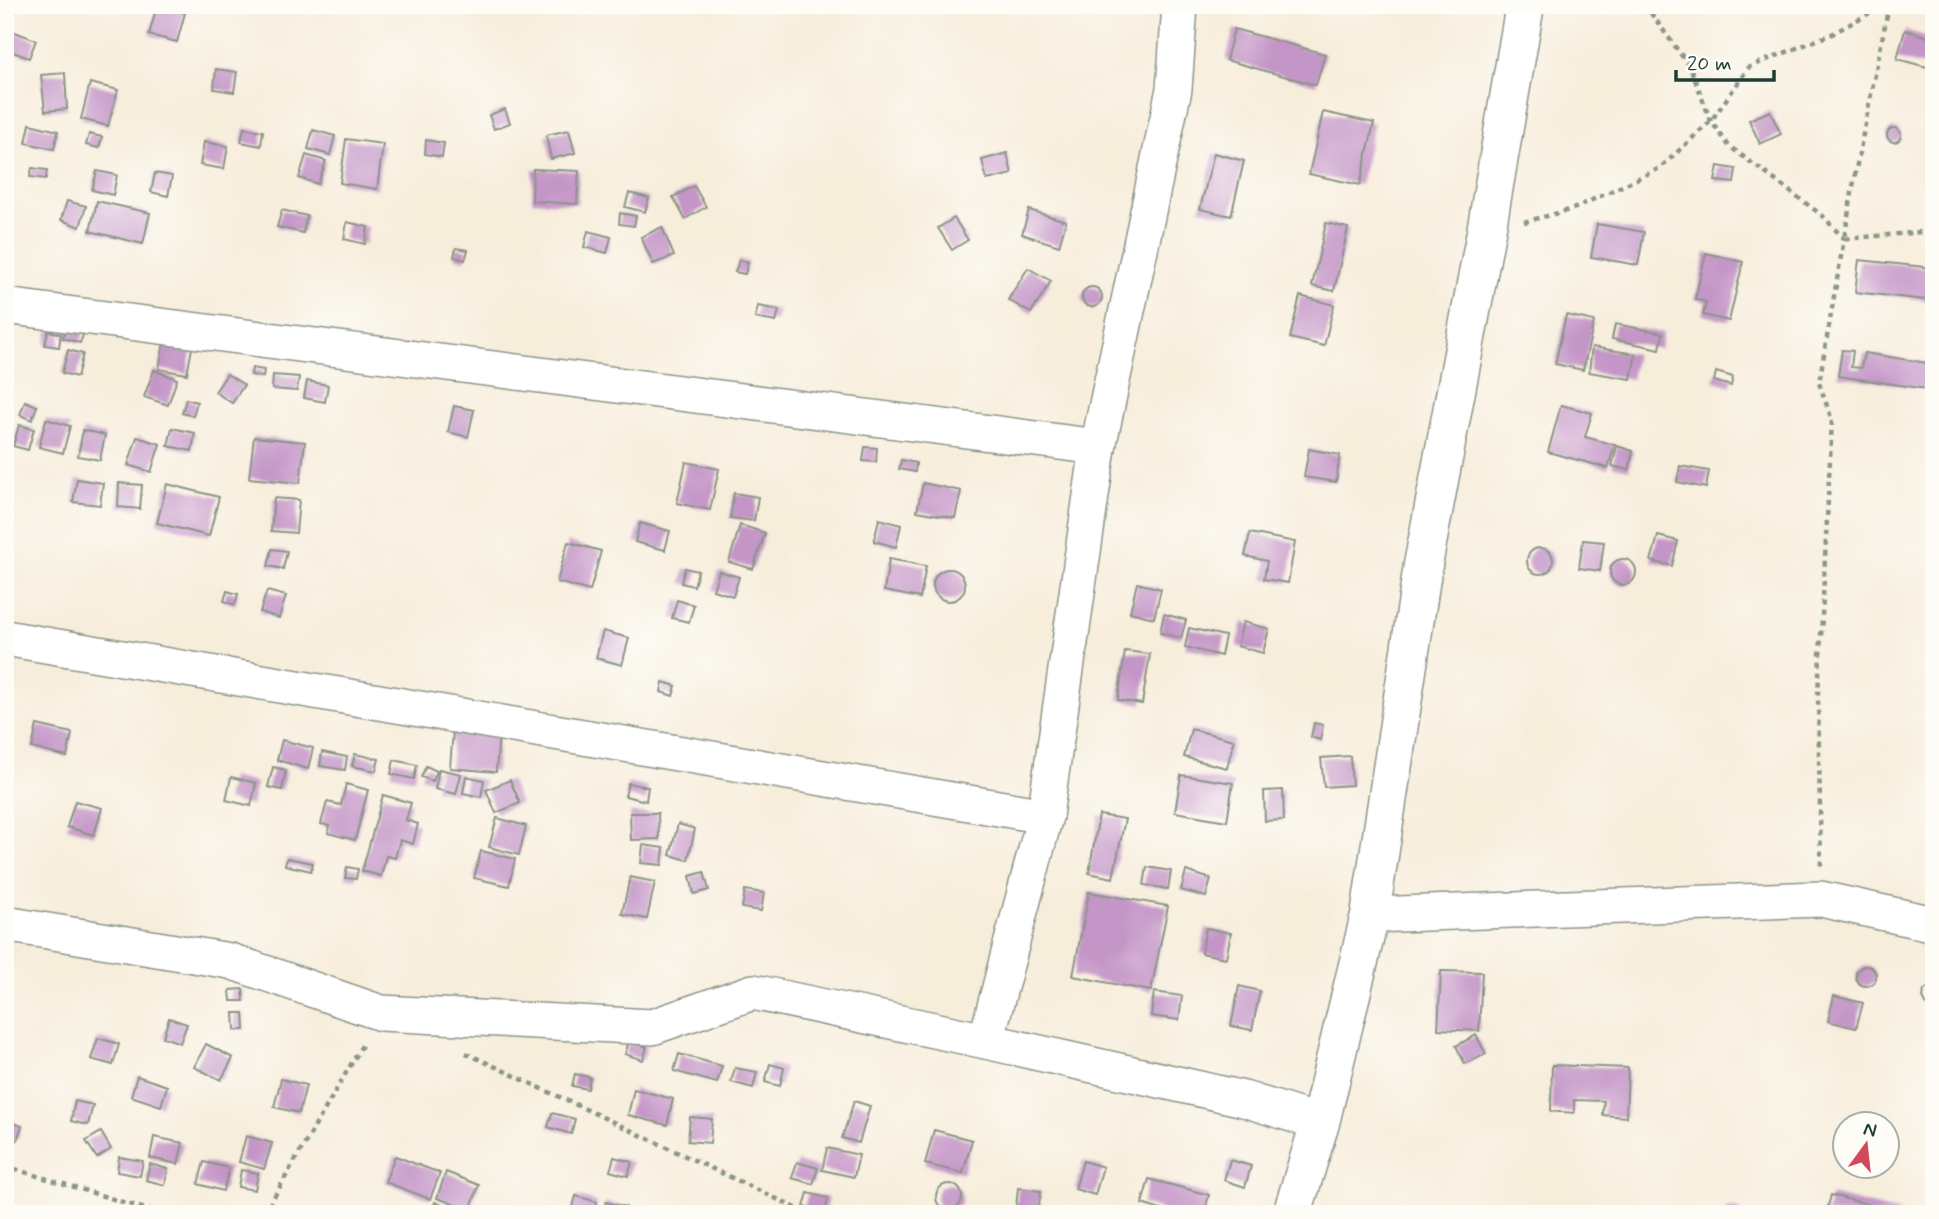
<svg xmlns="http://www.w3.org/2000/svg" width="1939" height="1219" viewBox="0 0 1939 1219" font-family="Mynerve,sans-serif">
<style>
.building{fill:#c495c7}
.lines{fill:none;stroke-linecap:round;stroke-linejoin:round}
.street-casing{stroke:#8b9588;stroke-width:38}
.secondary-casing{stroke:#8b9588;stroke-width:41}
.path{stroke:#8b9588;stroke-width:4.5;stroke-dasharray:5 5;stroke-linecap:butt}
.street{stroke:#fff;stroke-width:35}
.secondary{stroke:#fff;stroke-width:38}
</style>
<rect width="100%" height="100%" fill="#fdfcf7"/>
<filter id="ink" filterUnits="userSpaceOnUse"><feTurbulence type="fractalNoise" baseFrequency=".0143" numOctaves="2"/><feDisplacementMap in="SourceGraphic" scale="14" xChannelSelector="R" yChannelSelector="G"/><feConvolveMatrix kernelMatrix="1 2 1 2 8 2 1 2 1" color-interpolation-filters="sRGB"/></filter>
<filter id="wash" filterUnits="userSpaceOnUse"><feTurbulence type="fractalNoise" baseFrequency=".00686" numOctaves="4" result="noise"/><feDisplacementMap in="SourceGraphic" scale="28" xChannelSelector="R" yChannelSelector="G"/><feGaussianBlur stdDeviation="1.57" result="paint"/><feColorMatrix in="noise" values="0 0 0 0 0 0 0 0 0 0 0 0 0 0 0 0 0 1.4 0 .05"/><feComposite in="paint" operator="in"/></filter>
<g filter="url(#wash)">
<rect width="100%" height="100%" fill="#f7eddb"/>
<g id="blocks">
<g class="building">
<path d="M157,5L185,13L177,42L149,35Z"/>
<path d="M1266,5H1297L1296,13Z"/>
<path d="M7,29L36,40L29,58L5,49Z"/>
<path d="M1234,29L1325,54L1316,85L1226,60Z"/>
<path d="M1905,30L1934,39L1927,67L1897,59Z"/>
<path d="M216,69L237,72L234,92L214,89Z"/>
<path d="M65,73L67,109L45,111L41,75Z"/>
<path d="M90,83L118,90L108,126L81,119Z"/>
<path d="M505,109L510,123L494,129L489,115Z"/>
<path d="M1770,111L1781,134L1760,144L1749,120Z"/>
<path d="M1323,112L1374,123L1360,185L1309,174Z"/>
<path d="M30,124L58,131L54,149L26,143Z"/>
<path d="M244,128L263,131L261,146L241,142Z"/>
<circle cx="1894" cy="135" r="7"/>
<path d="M313,130L335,136L330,155L308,149Z"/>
<path d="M569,130L575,153L551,159L546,135Z"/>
<path d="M89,134L102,137L99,148L86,145Z"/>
<path d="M346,139L383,144L377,189L340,183Z"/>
<path d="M426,140L444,143L442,157L425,154Z"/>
<path d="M204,142L228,146L224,169L200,165Z"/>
<path d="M1007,153L1012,174L987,180L982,160Z"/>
<path d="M1214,153L1244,161L1231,216L1200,209Z"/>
<path d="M306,155L326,161L318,184L299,178Z"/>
<path d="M1718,166L1736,169L1734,183L1715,181Z"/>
<path d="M32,168L47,170L46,179L30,177Z"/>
<path d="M533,169L579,171L577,204L532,201Z"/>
<path d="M97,171L117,175L113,195L92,190Z"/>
<path d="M155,173L172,176L168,196L151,192Z"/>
<path d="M694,186L706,207L685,219L673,197Z"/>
<path d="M629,193L649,198L645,212L625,207Z"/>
<path d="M67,201L86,206L80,227L61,220Z"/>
<path d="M97,201L150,213L143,244L90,231Z"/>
<path d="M282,210L307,216L303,233L277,227Z"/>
<path d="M1029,210L1066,221L1059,246L1022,234Z"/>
<path d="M620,213L636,216L634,226L619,224Z"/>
<path d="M954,218L968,240L952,250L938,228Z"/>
<path d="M347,222L368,227L365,244L344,239Z"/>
<path d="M1326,223L1348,228L1334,291L1312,286Z"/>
<path d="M1597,224L1644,232L1638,265L1591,257Z"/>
<path d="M662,227L674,256L653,264L641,237Z"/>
<path d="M588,231L611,237L607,253L584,247Z"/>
<path d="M456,248L468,250L465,260L454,257Z"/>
<path d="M1706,253L1743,262L1729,321L1703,315L1706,302L1695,299Z"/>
<path d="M739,260L748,262L745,274L735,272Z"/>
<path d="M1859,260L1934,268V301L1855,292Z"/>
<path d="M1028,268L1051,281L1031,313L1008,300Z"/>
<circle cx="1092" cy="297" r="10"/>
<path d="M1300,296L1334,305L1324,346L1290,338Z"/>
<path d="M758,306L779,310L776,322L755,318Z"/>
<path d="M1566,315L1594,321L1583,370L1555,364Z"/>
<path d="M68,322L86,327L80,343L63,338Z"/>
<path d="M1615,324L1663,333L1660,349L1612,339Z"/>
<path d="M48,331L61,334L59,347L45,345Z"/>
<path d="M164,343L192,348L187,374L159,369Z"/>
<path d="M1592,347L1636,354L1631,379L1589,372Z"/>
<path d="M68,350L83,354L77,377L62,373Z"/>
<path d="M1842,350L1853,351L1851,367L1861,368L1864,353L1934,364V390L1838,376Z"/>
<path d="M252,368L264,370L263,377L251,375Z"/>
<path d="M154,370L177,379L168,405L144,397Z"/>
<path d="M1716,372L1733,377L1731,386L1714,381Z"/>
<path d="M227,374L244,385L232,403L215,392Z"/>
<path d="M273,375L299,377L297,391L272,389Z"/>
<path d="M307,381L328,385L325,402L304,398Z"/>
<path d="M186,399L197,402L193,416L182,413Z"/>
<path d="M25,401L37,406L32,420L20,415Z"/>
<path d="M1561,405L1592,413L1585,437L1615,445L1608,468L1548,452Z"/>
<path d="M454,406L474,410L468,437L448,432Z"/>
<path d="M46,419L70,426L63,453L39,447Z"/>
<path d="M19,425L34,429L28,450L13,446Z"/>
<path d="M172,428L195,433L192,451L168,446Z"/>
<path d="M83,430L105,435L100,460L78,456Z"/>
<path d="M137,437L160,444L151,472L128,465Z"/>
<path d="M254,437L305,442L300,483L249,478Z"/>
<path d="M1617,446L1633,451L1629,470L1612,466Z"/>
<path d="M865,447L877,448L876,462L863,461Z"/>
<path d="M1309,449L1340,455L1336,482L1304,477Z"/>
<path d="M901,460L916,463L915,472L899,469Z"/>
<path d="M686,462L719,469L710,510L677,503Z"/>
<path d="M1680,466L1709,471L1706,488L1677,482Z"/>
<path d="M77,479L103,483L100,505L73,502Z"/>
<path d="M119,483L142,485L140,509L118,507Z"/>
<path d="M923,483L961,491L955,518L917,511Z"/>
<path d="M167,484L219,497L209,536L157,523Z"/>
<path d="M734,493L758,497L754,521L730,518Z"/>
<path d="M274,498L299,500L296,533L271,531Z"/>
<path d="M879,519L901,525L896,547L874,541Z"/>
<path d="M640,523L670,531L665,550L635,542Z"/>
<path d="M740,525L765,533L753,569L729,562Z"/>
<path d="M1250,533L1295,542L1288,583L1264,579L1267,561L1245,556Z"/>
<path d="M1658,536L1678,541L1672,566L1651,561Z"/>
<path d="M1583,540L1604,542L1600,571L1579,568Z"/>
<path d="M568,542L601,551L590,591L557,582Z"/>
<circle cx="1540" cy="561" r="13"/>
<path d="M272,549L287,551L283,569L268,566Z"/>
<circle cx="1623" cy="572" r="13"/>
<path d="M889,559L926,566L920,598L884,591Z"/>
<path d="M685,568L698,571L694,586L681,583Z"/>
<circle cx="949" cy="585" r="16"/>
<path d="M719,571L739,577L733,596L713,590Z"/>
<path d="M1137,583L1161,589L1154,618L1130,612Z"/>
<path d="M227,591L238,594L235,605L224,601Z"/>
<path d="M267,591L286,596L279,618L260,612Z"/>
<path d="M677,600L694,605L689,622L672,618Z"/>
<path d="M1164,614L1186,620L1181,638L1160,633Z"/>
<path d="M1243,622L1269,629L1263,653L1237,646Z"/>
<path d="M1189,628L1225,636L1221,656L1185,647Z"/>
<path d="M603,631L629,638L622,665L596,658Z"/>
<path d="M1125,651L1150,654L1142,704L1118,700Z"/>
<path d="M663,682L676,686L673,696L661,692Z"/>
<path d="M1314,723L1323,725L1320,740L1311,737Z"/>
<path d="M37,725L72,733L67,757L32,748Z"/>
<path d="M1191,729L1234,740L1227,768L1184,757Z"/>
<path d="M453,730L499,734L496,772L450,768Z"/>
<path d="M282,740L313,748L308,769L277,760Z"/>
<path d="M322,752L347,757L345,770L320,766Z"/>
<path d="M355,754L379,759L376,771L352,766Z"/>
<path d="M1350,756L1352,785L1324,787L1321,758Z"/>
<path d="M394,760L417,765L414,779L391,774Z"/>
<path d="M426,766L437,771L433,781L421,777Z"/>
<path d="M273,767L286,770L282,790L268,787Z"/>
<path d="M439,769L461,774L456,794L435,789Z"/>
<path d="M1181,775L1233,783L1227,821L1175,812Z"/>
<path d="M466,776L484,780L481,797L463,793Z"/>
<path d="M231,777L256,783L251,806L226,800Z"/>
<path d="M510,780L520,803L496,813L486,790Z"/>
<path d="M628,783L648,787L646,801L625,796Z"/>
<path d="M346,784L368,790L355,840L328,833L329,826L321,824L327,802L341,805Z"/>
<path d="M1283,790L1284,820L1265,821L1264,791Z"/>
<path d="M383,795L411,803L406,820L418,824L413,844L400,840L395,858L386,856L381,876L362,871Z"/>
<path d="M75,801L102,808L94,835L67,827Z"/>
<path d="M630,813H658L659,839L631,840Z"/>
<path d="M1099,815L1125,819L1113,878L1089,873Z"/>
<path d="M497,818L526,826L519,855L489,847Z"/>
<path d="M678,824L695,829L688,860L670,855Z"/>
<path d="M643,845L664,848L662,865L641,863Z"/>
<path d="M481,851L515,859L509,886L474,878Z"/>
<path d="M287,858L313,863L311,871L285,865Z"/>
<path d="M347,867L358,869L356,879L345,878Z"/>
<path d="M1147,867L1171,871L1168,889L1144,885Z"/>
<path d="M1186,871L1211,879L1206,897L1181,890Z"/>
<path d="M704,872L709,890L694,894L690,876Z"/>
<path d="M630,877L655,882L647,919L622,914Z"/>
<path d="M745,890L764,893L761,911L742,908Z"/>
<path d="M1089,892L1168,906L1151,991L1073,976Z"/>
<path d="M1206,928L1231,933L1226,958L1201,953Z"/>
<circle cx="1866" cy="976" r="10"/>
<path d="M1441,971L1482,972L1479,1031L1438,1029Z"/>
<path d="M1934,984V1009L1927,1006L1923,998L1924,990Z"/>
<path d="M1239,986L1260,991L1252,1030L1231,1026Z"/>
<path d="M243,989L244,1001H231L230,990Z"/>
<path d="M1154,992L1182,996L1179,1020L1151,1016Z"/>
<path d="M1834,996L1863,1003L1856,1028L1828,1021Z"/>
<path d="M234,1013H244L245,1030H235Z"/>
<path d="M169,1018L187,1024L180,1043L163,1037Z"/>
<path d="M1476,1035L1486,1054L1465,1064L1456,1046Z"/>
<path d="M98,1038L119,1044L113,1065L91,1059Z"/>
<path d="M629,1041L647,1047L643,1060L625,1054Z"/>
<path d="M206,1044L233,1058L221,1080L194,1067Z"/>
<path d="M679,1054L722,1066L717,1083L674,1071Z"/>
<path d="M770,1064L784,1068L780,1086L765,1082Z"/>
<path d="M1552,1065L1628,1068L1626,1117L1603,1115L1604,1101L1574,1100V1113L1551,1111Z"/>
<path d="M735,1068L757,1072L753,1088L731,1082Z"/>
<path d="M575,1074L590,1077L588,1089L572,1086Z"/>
<path d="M137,1076L167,1086L161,1106L131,1096Z"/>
<path d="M281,1079L306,1085L299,1113L274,1107Z"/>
<path d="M634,1089L673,1099L667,1125L628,1115Z"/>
<path d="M75,1101L93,1105L88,1125L71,1121Z"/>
<path d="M854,1101L870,1106L859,1143L842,1138Z"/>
<path d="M552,1113L575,1119L571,1134L548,1127Z"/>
<path d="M690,1117L712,1119L710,1143L688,1141Z"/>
<path d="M8,1121L22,1126L17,1140L5,1136Z"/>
<path d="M934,1130L972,1140L963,1173L925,1164Z"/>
<path d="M101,1132L111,1149L97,1158L86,1141Z"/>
<path d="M246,1136L272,1143L264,1169L239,1162Z"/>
<path d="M154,1137L183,1143L178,1164L150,1158Z"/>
<path d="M827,1148L859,1155L854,1177L822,1170Z"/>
<path d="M395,1156L440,1173L430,1199L385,1182Z"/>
<path d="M119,1157L143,1161L140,1176L117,1172Z"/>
<path d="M614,1157L632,1162L628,1176L610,1171Z"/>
<path d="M1230,1160L1251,1166L1245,1187L1224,1180Z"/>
<path d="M1083,1161L1103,1167L1095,1195L1075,1189Z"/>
<path d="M204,1162L229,1168L223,1191L198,1184Z"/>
<path d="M797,1162L818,1168L813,1184L792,1178Z"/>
<path d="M150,1164L168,1169L165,1185L146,1180Z"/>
<path d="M241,1170L258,1173L255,1190L238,1187Z"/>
<path d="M446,1172L479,1185L470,1210L437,1198Z"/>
<path d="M1149,1179L1209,1195L1204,1214H1173L1142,1204Z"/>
<circle cx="949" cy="1197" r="13"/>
<path d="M1018,1188L1041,1191L1038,1211L1016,1208Z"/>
<path d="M808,1193L828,1198L825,1212L804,1207Z"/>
<path d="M1831,1195L1903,1213V1214H1826Z"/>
<path d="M576,1196L597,1202L594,1214H571Z"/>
<path d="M435,1202L462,1214H431Z"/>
<path d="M606,1202L626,1207L624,1214H602Z"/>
<path d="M1728,1208H1736L1743,1214H1721Z"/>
</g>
</g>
</g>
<g filter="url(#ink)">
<use href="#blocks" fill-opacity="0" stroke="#8b9588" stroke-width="2"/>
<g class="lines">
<g class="street-casing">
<g id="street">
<path d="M5,306L1098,447"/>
<path d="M5,638L1045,816"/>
<path d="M1370,915L1821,899L1934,924"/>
<path d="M5,924L230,961L381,1013L652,1027L753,992L986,1041L1244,1099L1320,1123"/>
<path d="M986,1041L1045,816L1098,447L1174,89L1180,5"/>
</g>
</g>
<g class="secondary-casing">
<path id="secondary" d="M1292,1214L1320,1123L1370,915L1423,565L1486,232L1525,5"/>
</g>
<g class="path">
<path d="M1645,5L1690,67L1711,121L1729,146L1823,216L1844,239L1819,383L1832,420L1818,695L1821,868"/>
<path d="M1889,5L1857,164L1844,239L1921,232L1934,234"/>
<path d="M1524,222L1573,209L1660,168L1711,121L1749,67L1832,34L1884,5"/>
<path d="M466,1053L809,1214"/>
<path d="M5,1166L162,1214"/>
<path d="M264,1214L364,1042"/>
</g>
<use href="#street" class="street"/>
<use href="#secondary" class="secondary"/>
</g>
</g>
<rect width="1939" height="1219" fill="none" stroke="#fdfcf7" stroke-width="28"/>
<g transform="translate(1866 1145) rotate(15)"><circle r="33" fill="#fdfcf7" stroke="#a4b0a9" stroke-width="2"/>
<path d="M0-5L12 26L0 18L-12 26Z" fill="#d1495b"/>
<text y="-10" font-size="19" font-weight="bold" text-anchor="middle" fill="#1f3d34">N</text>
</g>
<path d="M1676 70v10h98v-10" fill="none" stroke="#1f3d34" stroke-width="3.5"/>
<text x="1687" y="70" font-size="21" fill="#1f3d34" stroke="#fdfcf7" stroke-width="5" paint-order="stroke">20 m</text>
</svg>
